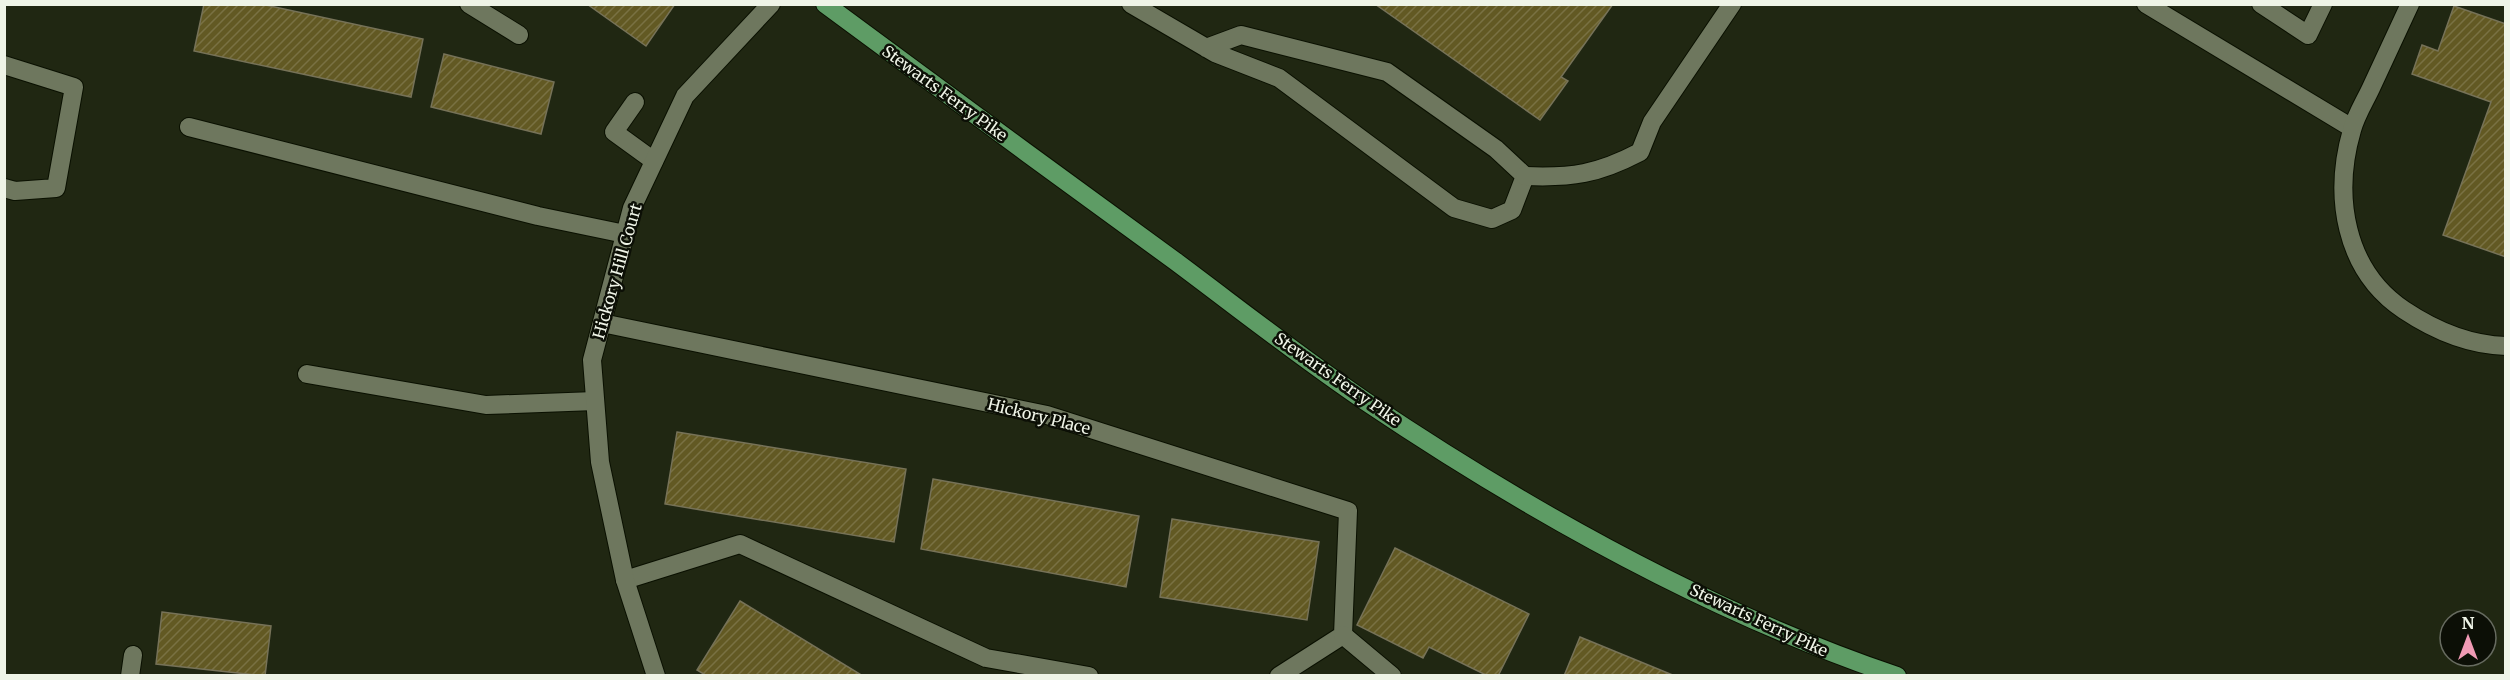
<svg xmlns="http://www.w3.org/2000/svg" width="2510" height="680" viewBox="0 0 2510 680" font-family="Merriweather,serif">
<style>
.building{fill:url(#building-hatch);stroke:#767258;stroke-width:1.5}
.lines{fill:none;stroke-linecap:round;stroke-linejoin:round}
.minor-casing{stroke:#0a1001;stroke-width:20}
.major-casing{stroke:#0a1001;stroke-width:20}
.minor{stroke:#6e775e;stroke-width:18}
.major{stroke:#5e9c65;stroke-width:18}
.labels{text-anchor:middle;stroke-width:5;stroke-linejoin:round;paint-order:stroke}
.street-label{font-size:16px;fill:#eff4e7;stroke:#0c0f06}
</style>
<defs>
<pattern id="building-hatch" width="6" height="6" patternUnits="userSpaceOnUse" patternTransform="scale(1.5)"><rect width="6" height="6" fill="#625923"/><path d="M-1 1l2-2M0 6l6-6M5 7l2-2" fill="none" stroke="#797143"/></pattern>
</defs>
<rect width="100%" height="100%" fill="#202712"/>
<g class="building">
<path d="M204,4H261L423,39L411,97L194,51Z"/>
<path d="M587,4H675L646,46Z"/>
<path d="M1375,4H1613L1561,77L1568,81L1540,120Z"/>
<path d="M2454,6L2506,24V257L2443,235L2491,102L2412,74L2422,45L2438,51Z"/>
<path d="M444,54L554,82L541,134L431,107Z"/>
<path d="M677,432L906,469L894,542L665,504Z"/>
<path d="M933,479L1139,516L1126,587L921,549Z"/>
<path d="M1172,519L1319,542L1307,620L1160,597Z"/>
<path d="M1395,548L1529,614L1498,676H1488L1429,647L1423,658L1357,625Z"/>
<path d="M740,601L863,676H707L697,670Z"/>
<path d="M162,612L271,626L265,676L156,664Z"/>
<path d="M1580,637L1675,676H1564Z"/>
</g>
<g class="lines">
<g class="minor-casing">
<g id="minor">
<path d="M469,4L519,35"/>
<path d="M1131,4L1215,53L1279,78L1454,208L1492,219L1512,210L1525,176L1496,149L1387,72L1241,35L1206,48"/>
<path d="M2146,4L2352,128"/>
<path d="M2261,4L2308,35L2323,4"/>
<path d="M2410,4C2397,32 2384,60 2371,88C2365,101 2356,115 2352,130C2333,195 2344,270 2404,310C2434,330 2469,345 2506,346"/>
<path d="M4,65L74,87L56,188L15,191L4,188"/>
<path d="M635,102L614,132L654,161"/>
<path d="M189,127L538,216L625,234"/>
<path d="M1525,176C1572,178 1598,174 1640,152L1652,122L1732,4"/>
<path d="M602,323L1047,415L1348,511L1343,635L1279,676"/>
<path d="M307,374L486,405L595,401"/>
<path d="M625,580L740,544L986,658L1089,676"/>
<path d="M1343,635L1392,676"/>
<path d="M130,676L133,655"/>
<path d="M656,676L625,580L600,462L592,360L632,208L685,96L771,4"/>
</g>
</g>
<g class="major-casing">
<path id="major" d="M825,4C941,90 1058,176 1175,261C1238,308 1300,357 1365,401C1530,512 1708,612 1897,676"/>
</g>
<use href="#minor" class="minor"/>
<use href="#major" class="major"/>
</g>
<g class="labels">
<g class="street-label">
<text transform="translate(945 93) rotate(36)" y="6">Stewarts Ferry Pike</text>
<text transform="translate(617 271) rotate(-74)" y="6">Hickory Hill Court</text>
<text transform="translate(1338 379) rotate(35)" y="6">Stewarts Ferry Pike</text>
<text transform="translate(1039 416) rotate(14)" y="6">Hickory Place</text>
<text transform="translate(1759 620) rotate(25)" y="6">Stewarts Ferry Pike</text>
</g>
</g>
<rect width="2510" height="680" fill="none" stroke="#eff4e7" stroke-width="12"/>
<g transform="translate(2468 638)"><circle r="28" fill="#0c0f06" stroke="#676b60" stroke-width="1.5"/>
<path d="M0-4.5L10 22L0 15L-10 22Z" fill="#f09ab4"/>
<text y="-9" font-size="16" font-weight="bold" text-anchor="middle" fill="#eff4e7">N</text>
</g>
</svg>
